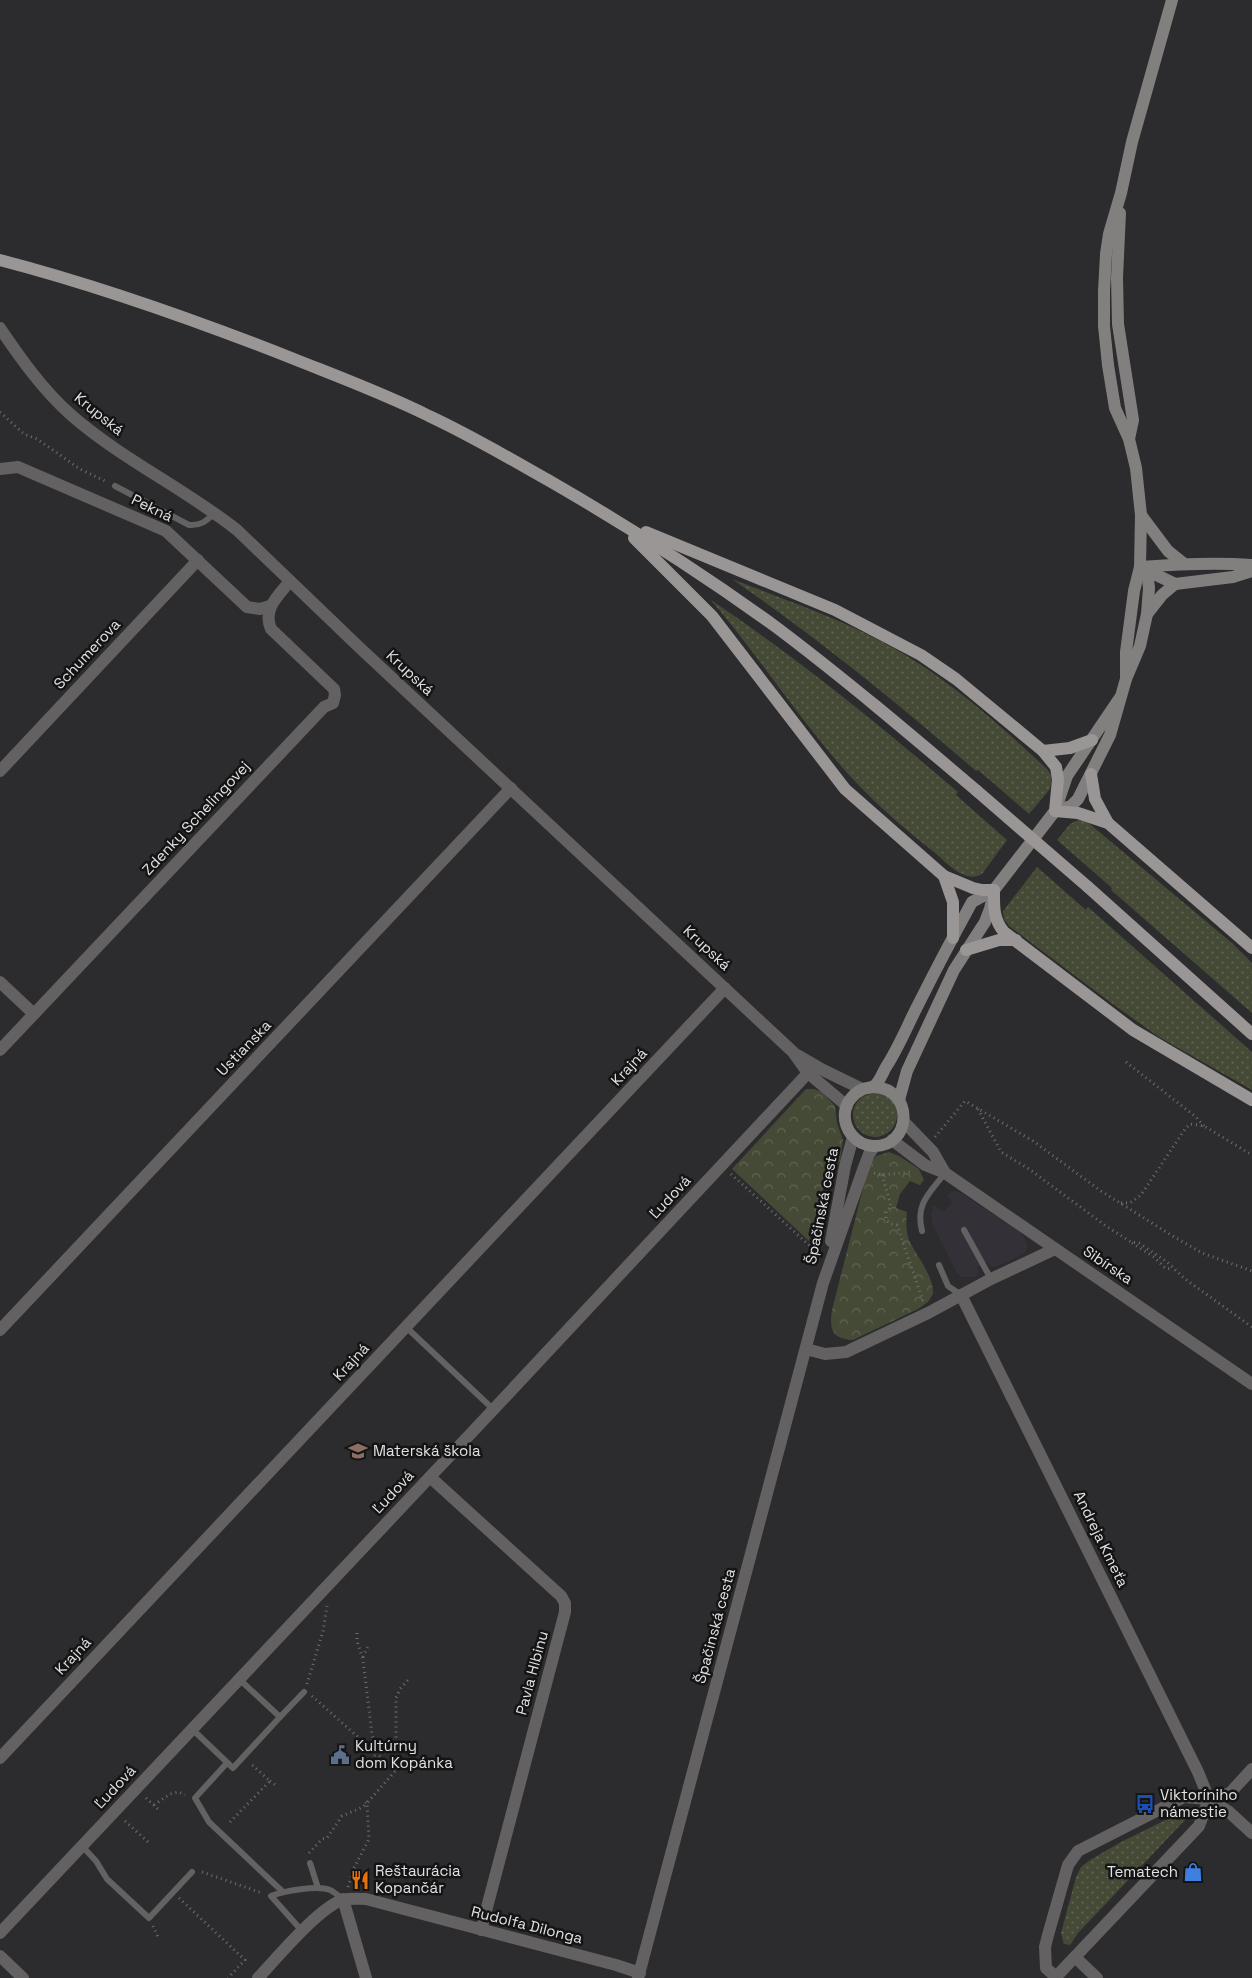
<svg xmlns="http://www.w3.org/2000/svg" width="1252" height="1978" viewBox="0 0 1252 1978" font-family="'Space Grotesk',sans-serif">
<style>
.built{fill:#343038}
.grass{fill:url(#grass-dots)}
.park{fill:url(#park-crowns)}
.lines{fill:none;stroke-linecap:round;stroke-linejoin:round}
.path{stroke:#6f6e70;stroke-width:3;stroke-dasharray:1 4;stroke-linecap:butt}
.service{stroke:#636161;stroke-width:6}
.minor{stroke:#636161;stroke-width:12}
.tertiary{stroke:#636161;stroke-width:12}
.secondary{stroke:#827f7f;stroke-width:12}
.primary{stroke:#9a9696;stroke-width:12}
.primary-bridge{stroke:#9a9696;stroke-width:12}
.labels{text-anchor:middle;stroke-width:5;stroke-linejoin:round;paint-order:stroke}
.street-label{font-size:15px;fill:#e2e1e3;stroke:#141415}
.poi-label{font-size:15px;fill:#e2e1e3;stroke:#141415;text-anchor:start}
</style>
<defs>
<pattern id="grass-dots" width="8" height="8" patternUnits="userSpaceOnUse" patternTransform="scale(1.25)"><rect width="8" height="8" fill="#454a36"/><path d="M2 2h.1M6 6h.1" fill="none" stroke="#606453" stroke-width="1.8" stroke-linecap="round"/></pattern>
<pattern id="park-crowns" width="20" height="18" patternUnits="userSpaceOnUse" patternTransform="scale(1.25)"><rect width="20" height="18" fill="#454a36"/><path d="M2 6a3 3 0 1 1 6 0M12 15a3 3 0 1 1 6 0" fill="none" stroke="#606453"/></pattern>
</defs>
<rect width="100%" height="100%" fill="#2c2b2d"/>
<path class="built" d="M953,1191L959,1192L1020,1232L1025,1239L1027,1247L1025,1253L996,1267L990,1266L987,1262L977,1267L979,1271L978,1275L974,1277H962L957,1273L932,1223L931,1214L934,1205L943,1212L953,1202L946,1195Z"/>
<g class="grass">
<path d="M732,579C793,603 856,624 912,659C961,690 1004,729 1047,769L1052,776L1050,789L1029,814L978,770L976,771C898,703 817,638 732,579Z"/>
<path d="M711,600C799,659 878,724 958,792L956,795L1007,840L982,874C965,884 947,863 934,852C894,821 857,787 825,747C786,699 751,647 711,600Z"/>
<path d="M1078,820L1086,821L1091,825L1232,943L1252,963V1013L1111,890L1112,888L1057,840L1070,824Z"/>
<path d="M1037,867L1086,910L1088,907L1252,1052V1090L1159,1037L1110,1002L1009,926L1004,919L1003,911Z"/>
<circle cx="875" cy="1115" r="22"/>
<path d="M1183,1813L1187,1815L1186,1819L1078,1933L1070,1945L1064,1944L1061,1933L1076,1877L1081,1867L1090,1860L1121,1842L1178,1814Z"/>
</g>
<g class="park">
<path d="M806,1089H814L822,1092L835,1106L837,1123L843,1140L840,1162L829,1166L809,1241L732,1169Z"/>
<path d="M889,1152L899,1156L919,1169L924,1180L920,1185L910,1181L900,1194L896,1208L907,1212C906,1221 906,1231 909,1240C917,1257 934,1276 933,1294L928,1302L918,1309L853,1340C832,1339 829,1329 832,1310L869,1165L876,1156Z"/>
</g>
<g class="lines">
<g class="path">
<path d="M0,412L24,434L37,439L80,469L107,482"/>
<path d="M1126,1062L1196,1117L1204,1126"/>
<path d="M978,1109L1001,1152L1029,1169L1106,1226L1131,1242L1139,1243L1167,1262L1185,1279L1252,1327"/>
<path d="M935,1137L965,1101L1033,1141L1101,1191L1171,1235L1202,1253L1252,1271"/>
<path d="M874,1173L882,1175L910,1172"/>
<path d="M731,1174L810,1246"/>
<path d="M882,1175L891,1206L886,1212V1220L891,1224L897,1225L923,1301"/>
<path d="M1121,1203H1130L1141,1195L1185,1129L1190,1124L1204,1126L1252,1155"/>
<path d="M1132,1243L1154,1257L1164,1267L1167,1269L1173,1268"/>
<path d="M357,1633V1641L363,1660L372,1734L377,1753L371,1760"/>
<path d="M363,1657L369,1644"/>
<path d="M307,1684L323,1631L327,1606"/>
<path d="M312,1696L395,1770"/>
<path d="M270,1781L278,1787"/>
<path d="M146,1798L160,1811"/>
<path d="M154,1805L170,1794L179,1792L185,1795"/>
<path d="M125,1821L148,1842"/>
<path d="M230,1822L270,1781L250,1763"/>
<path d="M309,1853L322,1839L327,1838L342,1816L363,1807L367,1803L364,1800"/>
<path d="M202,1872L262,1893"/>
<path d="M348,1887L354,1868L369,1839L367,1803L396,1770V1698L400,1689L408,1680"/>
<path d="M179,1898L245,1960L228,1978"/>
<path d="M153,1926L158,1937"/>
</g>
<g class="service">
<path d="M115,486L189,525C201,526 206,521 215,513"/>
<path d="M964,1230L991,1279"/>
<path d="M922,1231C915,1203 930,1193 945,1173"/>
<path d="M939,1265L948,1286L961,1295"/>
<path d="M406,1327L494,1410"/>
<path d="M280,1717L304,1692"/>
<path d="M192,1729L233,1768L280,1717L239,1679"/>
<path d="M227,1763L195,1798L209,1822L283,1892"/>
<path d="M82,1846L96,1861L107,1879L149,1918L192,1872"/>
<path d="M310,1863L318,1888"/>
<path d="M302,1931L271,1896C284,1891 317,1885 330,1890C335,1892 339,1897 343,1899"/>
</g>
<g class="minor">
<path d="M0,469L18,467L150,524L166,531L247,607L260,609L270,606"/>
<path d="M0,771L198,560"/>
<path d="M0,982L34,1014"/>
<path d="M0,1050L324,707L333,703L335,695L334,689L271,629C262,609 279,595 290,581"/>
<path d="M904,1122L933,1152L945,1173"/>
<path d="M892,1140L925,1165L945,1173L1252,1384"/>
<path d="M961,1295L1198,1772L1209,1799"/>
<path d="M0,1330L511,788"/>
<path d="M806,1349L825,1354L846,1352L928,1313L991,1279L1055,1249"/>
<path d="M430,1477L561,1596L565,1603V1612L481,1930"/>
<path d="M0,1758L725,988"/>
<path d="M1209,1799L1228,1811L1252,1833"/>
<path d="M343,1899L366,1978"/>
<path d="M0,1933L477,1427L808,1073"/>
<path d="M0,1956L23,1978"/>
<path d="M1075,1957L1097,1978"/>
<path d="M1056,1977L1046,1968L1045,1947L1048,1935L1068,1865L1078,1851L1184,1797L1209,1799L1230,1793L1252,1769"/>
<path d="M258,1978C276,1959 320,1906 343,1900C350,1898 358,1899 366,1899L616,1965L640,1973"/>
<path d="M1055,1978L1199,1826L1209,1799"/>
</g>
<g class="tertiary">
<path d="M0,328C21,359 43,390 70,414C121,459 184,488 237,530L360,648L793,1052L808,1073L847,1106"/>
<path d="M797,1055L823,1070L862,1089"/>
<path d="M831,1241L845,1166L853,1137"/>
<path d="M638,1978L823,1283L863,1170L869,1154L875,1146"/>
</g>
<g class="secondary">
<path d="M1120,213L1117,278L1118,324L1133,420L1129,439"/>
<path d="M1141,515L1168,551L1183,563"/>
<path d="M1140,567L1175,584L1233,577L1252,571"/>
<path d="M1140,567C1178,564 1214,562 1252,565"/>
<path d="M1147,614L1162,595L1175,584"/>
<path d="M1126,679V652L1134,591L1140,567L1141,515L1136,468L1129,439L1115,408L1108,365L1104,326V291L1106,254L1109,234L1121,193L1132,142L1172,0"/>
<path d="M1055,811L1071,806L1078,799L1110,735L1126,679L1140,646L1147,614L1149,588L1148,579L1140,567"/>
<path d="M874,1087C915,1089 912,1148 873,1146C856,1145 843,1129 845,1112C846,1102 854,1093 863,1089C866,1088 871,1088 874,1086C879,1083 883,1072 886,1067C899,1047 908,1024 919,1003C936,969 954,935 972,902L994,890"/>
<path d="M899,1100L907,1071L954,970L985,922L990,909L994,890L1055,811L1067,776L1119,699"/>
</g>
<g class="primary">
<path d="M0,260C100,286 198,321 294,359C339,377 385,394 429,416C470,435 509,458 548,480C626,525 703,574 776,627C845,679 911,735 977,791"/>
<path d="M646,532L835,610L921,655L956,679L1043,751L1056,767L1058,779L1055,811L1078,813L1108,823L1252,948"/>
<path d="M634,538L712,616L845,789L944,876L973,888L982,890H994C994,906 993,919 1004,932L1133,1030L1252,1100"/>
<path d="M1043,751L1070,748L1092,740"/>
<path d="M1091,774L1095,799L1108,823"/>
<path d="M944,876L953,902V938"/>
<path d="M1088,887L1252,1034"/>
<path d="M966,950L999,940H1016"/>
</g>
<path class="primary-bridge" d="M977,791L1088,887"/>
</g>
<defs>
<g id="school-bare" transform="scale(1.5)"><path d="M0-5L7-2L0 1L-7-2ZM-4 1L0 2.5L4 1V4Q0 6-4 4Z" fill="#8d6e63" stroke="#141415" stroke-width="2.5" paint-order="stroke"/></g>
<g id="civic-bare" transform="scale(1.5)"><path d="M-.6-6.5H3V-4.5H.6V-3L4-1V1h2V6H-6V1h2V-1L-.6-3ZM-1.2 2.5V6h2.4V2.5Z" fill="#5c6f8a" stroke="#141415" stroke-width="2.5" paint-order="stroke"/></g>
<g id="bus-bare" transform="scale(1.5)"><path d="M-5-6H5V4H4V6H2V4H-2V6H-4V4H-5ZM-3.5-4V0h7V-4ZM-3.5 1.2v1.5H-2V1.2ZM2 1.2v1.5H3.5V1.2Z" fill="#1a4fb4" stroke="#141415" stroke-width="2.5" paint-order="stroke"/></g>
<g id="shop-bare" transform="scale(1.5)"><path d="M-5-2.5h2.3a2.7 3.5 0 0 1 5.4 0H5L5.5 6h-11ZM-1.5-2.5h3a1.5 2.3 0 0 0-3 0Z" fill="#3f7fe0" stroke="#141415" stroke-width="2.5" paint-order="stroke"/></g>
<g id="restaurant-bare" transform="scale(1.5)"><path d="M-5-6h1v4h1v-4h1v4h1v-4h1v5L-1.5 .5V6h-2V.5L-5-1ZM5-6V6H3V1.5H1.5Q1.5-4 5-6Z" fill="#e8710a" stroke="#141415" stroke-width="2.5" paint-order="stroke"/></g>
</defs>
<g fill-rule="evenodd">
<use href="#school-bare" x="358" y="1451"/>
<use href="#civic-bare" x="340" y="1755"/>
<use href="#bus-bare" x="1145" y="1804"/>
<use href="#shop-bare" x="1193" y="1872"/>
<use href="#restaurant-bare" x="360" y="1880"/>
</g>
<g class="labels">
<g class="street-label">
<text transform="translate(99 414) rotate(39)" y="5">Krupská</text>
<text transform="translate(152 508) rotate(26)" y="5">Pekná</text>
<text transform="translate(87 654) rotate(-47)" y="5">Schumerova</text>
<text transform="translate(410 673) rotate(43)" y="5">Krupská</text>
<text transform="translate(196 818) rotate(-47)" y="5">Zdenky Schelingovej</text>
<text transform="translate(707 948) rotate(43)" y="5">Krupská</text>
<text transform="translate(244 1048) rotate(-46)" y="5">Ustianska</text>
<text transform="translate(629 1067) rotate(-47)" y="5">Krajná</text>
<text transform="translate(670 1197) rotate(-47)" y="5">Ľudová</text>
<text transform="translate(822 1206) rotate(-79)" y="5">Špačinská cesta</text>
<text transform="translate(1108 1265) rotate(34)" y="5">Sibírska</text>
<text transform="translate(351 1362) rotate(-47)" y="5">Krajná</text>
<text transform="translate(393 1492) rotate(-47)" y="5">Ľudová</text>
<text transform="translate(1101 1539) rotate(64)" y="5">Andreja Kmeťa</text>
<text transform="translate(715 1626) rotate(-75)" y="5">Špačinská cesta</text>
<text transform="translate(73 1656) rotate(-47)" y="5">Krajná</text>
<text transform="translate(532 1673) rotate(-75)" y="5">Pavla Hlbinu</text>
<text transform="translate(115 1787) rotate(-47)" y="5">Ľudová</text>
<text transform="translate(527 1925) rotate(14)" y="5">Rudolfa Dilonga</text>
</g>
<g class="poi-label">
<text x="373" y="1456">Materská škola</text>
<text x="355" y="1751">Kultúrny<tspan x="355" dy="17">dom Kopánka</tspan></text>
<text x="1160" y="1800">Viktoríniho<tspan x="1160" dy="17">námestie</tspan></text>
<text x="375" y="1876">Reštaurácia<tspan x="375" dy="17">Kopančár</tspan></text>
<text x="1178" y="1877" text-anchor="end">Tematech</text>
</g>
</g>
</svg>
